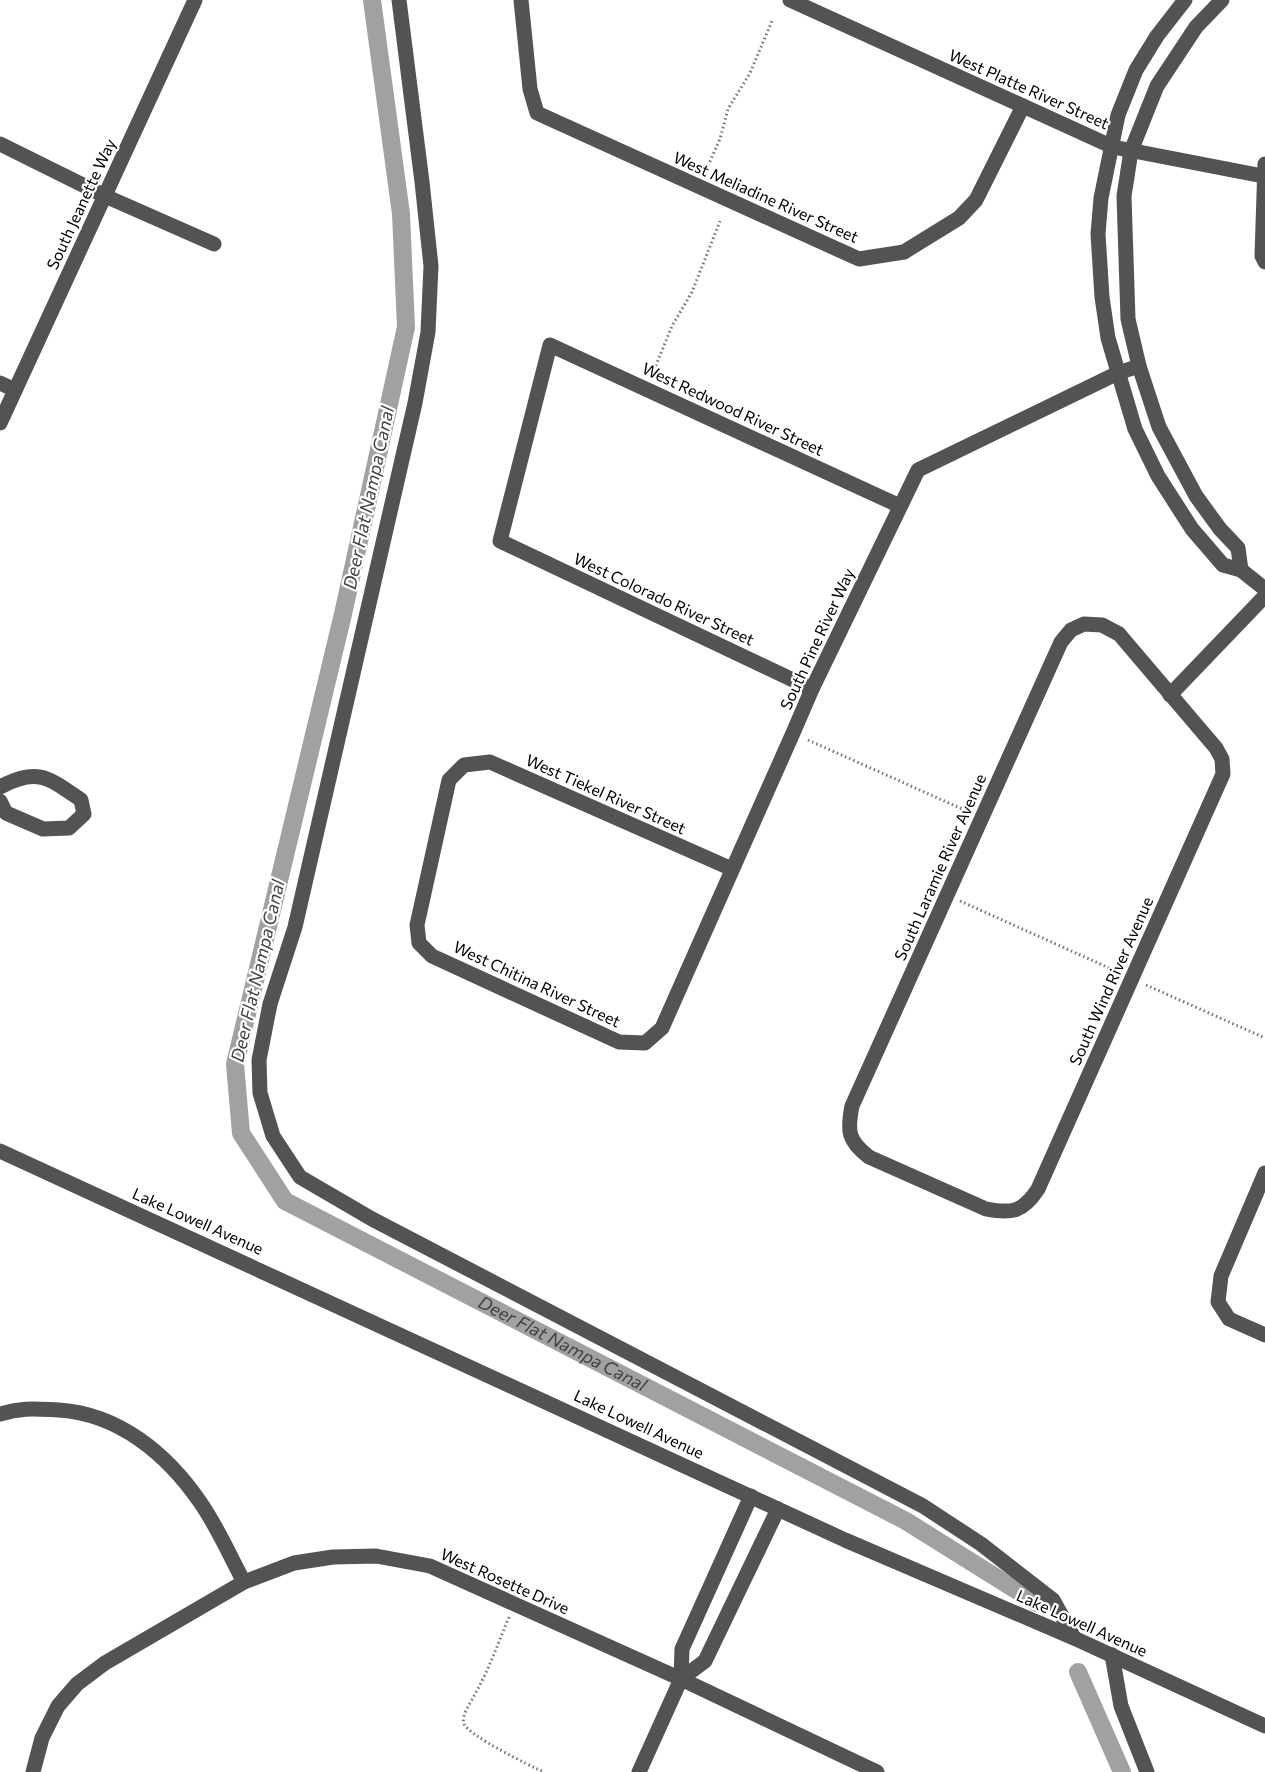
<svg xmlns="http://www.w3.org/2000/svg" width="1265" height="1772" viewBox="0 0 1265 1772" font-family="Commissioner,sans-serif">
<style>
.lines{fill:none;stroke-linecap:round;stroke-linejoin:round}
.canal{stroke:#a1a1a1;stroke-width:18}
.path{stroke:#757575;stroke-width:3;stroke-dasharray:1.5 3;stroke-linecap:butt}
.minor{stroke:#535353;stroke-width:15}
.labels{text-anchor:middle;stroke-width:4.5;stroke-linejoin:round;paint-order:stroke}
.street-label{font-size:16px;fill:#000;stroke:#fff}
.water-label{font-size:18px;font-style:italic;fill:#424242;stroke:#fff}
</style>
<rect width="100%" height="100%" fill="#fff"/>
<g class="lines">
<g class="canal">
<path id="s1" d="M372,0L401,214L406,327L343,614L235,1064L241,1133L285,1201L906,1521L1037,1603"/>
<path d="M1078,1672L1122,1772"/>
</g>
<g class="path">
<path d="M706,170L720,139L728,109L750,73L772,21"/>
<path d="M654,370L672,326L692,292L720,221"/>
<path d="M808,740L969,812"/>
<path d="M960,901L1118,972"/>
<path d="M1146,985L1265,1038"/>
<path d="M509,1617C498,1643 489,1670 475,1694C471,1703 461,1714 464,1724C468,1735 530,1766 544,1772"/>
</g>
<g class="minor">
<path d="M399,0L422,182L431,266L428,332L415,403L295,927L270,1004L259,1060L260,1093L273,1136L300,1177L372,1219L923,1506L981,1544L1053,1600L1074,1638"/>
<path d="M521,0L530,89L537,113L859,259L904,252L959,218L976,200L1023,106"/>
<path d="M790,0L1113,147L1263,176"/>
<path d="M1185,0L1157,36L1136,70L1118,115L1101,198L1098,234L1102,297L1108,338L1135,429L1158,476L1192,529L1223,565L1241,570L1265,589"/>
<path d="M1222,0L1196,27L1157,86L1131,151L1124,196L1128,319L1139,366L1159,427L1196,496L1220,529L1238,548L1241,570"/>
<path d="M0,144L105,196L214,244"/>
<path d="M1265,164L1262,256L1265,262"/>
<path d="M0,383L15,390"/>
<path d="M0,423L195,0"/>
<path d="M1084,624L1102,625L1119,634L1216,748L1222,759L1223,774L1038,1189C1023,1212 1012,1214 986,1209L869,1157C848,1141 847,1131 852,1106L1061,642L1071,630Z"/>
<path d="M812,689L500,541L550,345L900,506"/>
<path d="M1170,695L1265,596"/>
<path d="M0,787C38,767 49,778 81,800L84,814L69,828L43,829L6,813L0,801"/>
<path d="M732,869L490,762L464,765L449,780L417,925L419,943L432,956L619,1042L645,1043L662,1028L793,733L812,689L918,470L1118,373L1139,366"/>
<path d="M0,1151L845,1540L1074,1638L1265,1726"/>
<path d="M1265,1173L1221,1276L1218,1302L1229,1319L1265,1335"/>
<path d="M0,1414C23,1407 36,1409 59,1410C119,1414 167,1454 200,1502C217,1526 230,1556 244,1582"/>
<path d="M751,1496L682,1649L681,1679L705,1661L778,1509"/>
<path d="M1112,1655L1121,1706L1147,1772"/>
<path d="M33,1772L42,1738L58,1706L77,1684L105,1663L244,1582L294,1563L333,1557L376,1556L430,1566L681,1679L877,1772"/>
<path d="M639,1772L681,1679"/>
</g>
</g>
<g class="labels">
<g class="street-label">
<text transform="translate(1029 89) rotate(24)" y="6">West Platte River Street</text>
<text transform="translate(766 197) rotate(24)" y="6">West Meliadine River Street</text>
<text transform="translate(81 204) rotate(-65)" y="6">South Jeanette Way</text>
<text transform="translate(733 409) rotate(25)" y="6">West Redwood River Street</text>
<text transform="translate(664 599) rotate(25)" y="6">West Colorado River Street</text>
<text transform="translate(817 639) rotate(-65)" y="6">South Pine River Way</text>
<text transform="translate(606 794) rotate(24)" y="6">West Tiekel River Street</text>
<text transform="translate(940 867) rotate(-66)" y="6">South Laramie River Avenue</text>
<text transform="translate(1111 981) rotate(-66)" y="6">South Wind River Avenue</text>
<text transform="translate(537 984) rotate(25)" y="6">West Chitina River Street</text>
<text transform="translate(198 1221) rotate(24)" y="6">Lake Lowell Avenue</text>
<text transform="translate(639 1424) rotate(25)" y="6">Lake Lowell Avenue</text>
<text transform="translate(505 1581) rotate(24)" y="6">West Rosette Drive</text>
<text transform="translate(1082 1623) rotate(24)" y="6">Lake Lowell Avenue</text>
</g>
<g class="water-label">
<text transform="translate(369 498) rotate(-78)" y="6">Deer Flat Nampa Canal</text>
<text transform="translate(258 971) rotate(-77)" y="6">Deer Flat Nampa Canal</text>
<text dy="6" stroke="none"><textPath href="#s1" startOffset="1548">Deer Flat Nampa Canal</textPath></text>
</g>
</g>
</svg>
